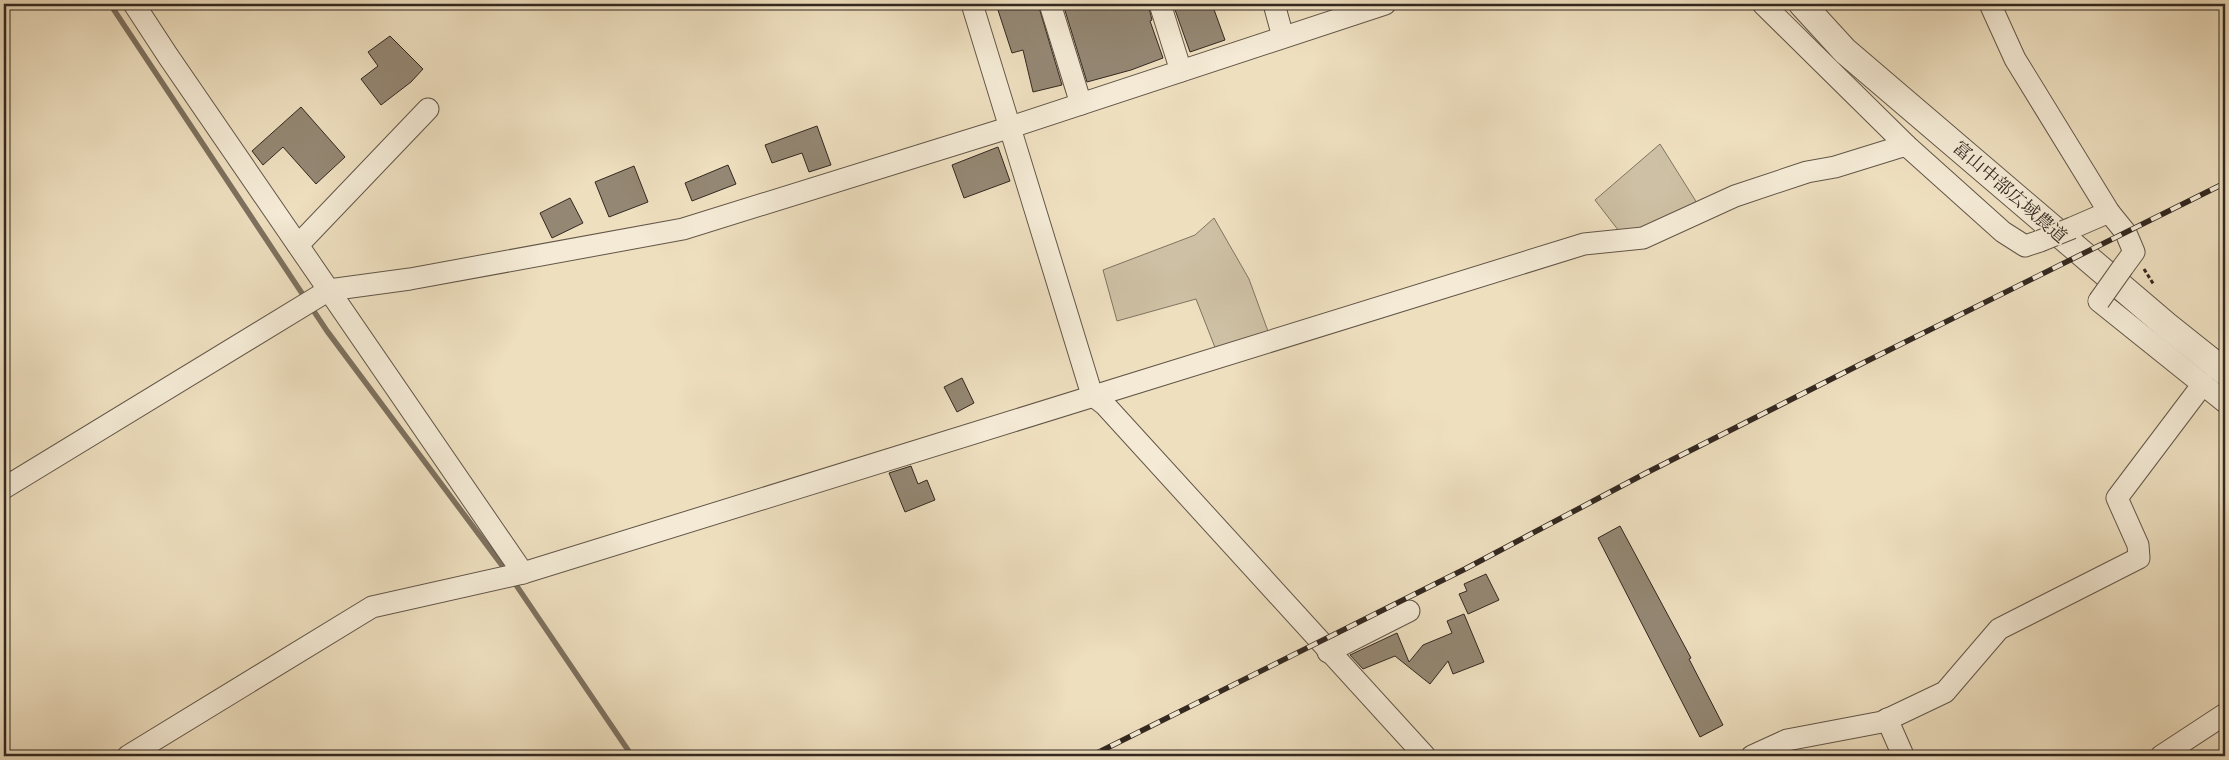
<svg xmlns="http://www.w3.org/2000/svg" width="2229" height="760" viewBox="0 0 2229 760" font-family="'IM FELL DW Pica','Noto Serif JP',serif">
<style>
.green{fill:#cec0a4;stroke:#807462}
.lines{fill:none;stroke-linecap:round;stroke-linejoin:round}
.stream{stroke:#7d715f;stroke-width:5.5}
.building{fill:#948773;stroke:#332820}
.minor-casing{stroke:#625648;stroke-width:23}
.tertiary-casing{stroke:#625648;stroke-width:28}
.path{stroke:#332820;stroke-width:3;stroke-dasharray:4 2.5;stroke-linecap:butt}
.minor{stroke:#f4ead5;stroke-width:21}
.tertiary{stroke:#f4ead5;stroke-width:26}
.rail-casing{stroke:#332820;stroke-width:5.5}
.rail{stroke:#f4ead5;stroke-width:4;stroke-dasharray:11;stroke-linecap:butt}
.minor-bridge-casing{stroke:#625648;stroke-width:23;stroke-linecap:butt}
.minor-bridge{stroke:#f4ead5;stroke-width:21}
.labels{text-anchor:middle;stroke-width:4;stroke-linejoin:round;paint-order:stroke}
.street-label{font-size:18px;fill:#332820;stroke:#f4ead5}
</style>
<rect width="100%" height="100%" fill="#eedfbf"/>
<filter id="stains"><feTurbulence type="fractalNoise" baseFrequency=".004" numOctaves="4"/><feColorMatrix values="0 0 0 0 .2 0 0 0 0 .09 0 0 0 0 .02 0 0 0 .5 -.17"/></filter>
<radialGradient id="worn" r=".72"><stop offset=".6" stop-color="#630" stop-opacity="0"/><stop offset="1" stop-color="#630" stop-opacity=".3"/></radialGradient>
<g class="green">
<path d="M1660,144L1697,203L1649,232L1622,235L1595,200Z"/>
<path d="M1214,218L1249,279L1269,334L1216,350L1196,299L1117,321L1103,270L1195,235Z"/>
</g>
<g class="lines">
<g class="stream">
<path d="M110,4L327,331L507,572"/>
<path d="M512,579L632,756"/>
</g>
</g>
<g class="building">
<path d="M996,4H1038L1062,85L1033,92L1023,50L1012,53Z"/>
<path d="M1063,4H1148L1152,20L1150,21L1163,58L1131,70L1087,82Z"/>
<path d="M1173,4H1212L1225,40L1190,52Z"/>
<path d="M390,36L423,69L411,82L381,105L361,79L378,66L368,52Z"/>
<path d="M301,107L345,157L316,184L283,147L263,165L252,151Z"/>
<path d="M817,126L831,165L809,172L802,153L772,163L765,145Z"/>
<path d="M998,147L1010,181L964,198L952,165Z"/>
<path d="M728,165L736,184L692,201L685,183Z"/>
<path d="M634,166L648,202L609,217L595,182Z"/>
<path d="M570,198L583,223L552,238L540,213Z"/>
<path d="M962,378L974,403L957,412L944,387Z"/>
<path d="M911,466L918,484L927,480L935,500L905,512L889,473Z"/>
<path d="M1620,526L1691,658L1689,659L1723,725L1700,737L1598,538Z"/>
<path d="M1486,574L1499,600L1468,614L1459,594L1467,591L1464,584Z"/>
<path d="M1464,614L1484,662L1453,674L1448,661L1430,684L1395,656L1363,669L1350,655L1397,633L1409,662L1423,645L1452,633L1447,621Z"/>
</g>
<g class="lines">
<g class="minor-casing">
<g id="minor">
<path d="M134,4L168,56L523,573"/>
<path d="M972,4L1092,395L1105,405L1425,756"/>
<path d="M1050,4L1081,104"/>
<path d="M1160,4L1181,71"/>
<path d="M1274,4L1283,37"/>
<path d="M1763,4L1906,145"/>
<path d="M1990,4L2015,59L2109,212L2126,233L2134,252L2123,267"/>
<path d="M2072,228L2109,212"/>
<path d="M298,245L428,109"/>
<path d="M2099,301L2225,402"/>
<path d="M4,488L329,290L410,279L683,229L1008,128L1385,4"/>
<path d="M1328,652L1409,611"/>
<path d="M1887,719L1902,753L1900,756"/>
<path d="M128,756L372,607L523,573L1584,244L1643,238L1735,196L1807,172L1835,167L1906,145L2003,232L2025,246L2040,241"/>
<path d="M1752,756L1787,740L1882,722L1945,692L1999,629L2139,558L2138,545L2117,498L2203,384"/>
<path d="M2161,756L2225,714"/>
</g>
</g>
<g class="tertiary-casing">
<path id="tertiary" d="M1802,4L1845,51L2166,325L2225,372"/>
</g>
<path class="path" d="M2144,269L2154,285"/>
<use href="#minor" class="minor"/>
<use href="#tertiary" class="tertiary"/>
<g class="rail-casing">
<path id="rail" d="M1091,756L1465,569L1646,473L1861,364L2225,183"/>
</g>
<use href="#rail" class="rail"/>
<g class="minor-bridge-casing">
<g id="minor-bridge">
<path d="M2040,241L2072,228"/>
<path d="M2099,301L2123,267"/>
</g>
</g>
<use href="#minor-bridge" class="minor-bridge"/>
</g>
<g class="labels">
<g class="street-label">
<text transform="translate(2010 192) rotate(41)" y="6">富山中部広域農道</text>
</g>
</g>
<rect width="2229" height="760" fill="none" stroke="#eedfbf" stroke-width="20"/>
<rect x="5" y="5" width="2219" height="750" fill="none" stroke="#332820" stroke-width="2.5"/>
<rect x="10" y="10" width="2209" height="740" fill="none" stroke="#332820"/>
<rect width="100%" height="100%" filter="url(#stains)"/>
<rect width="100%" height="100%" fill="url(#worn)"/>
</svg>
